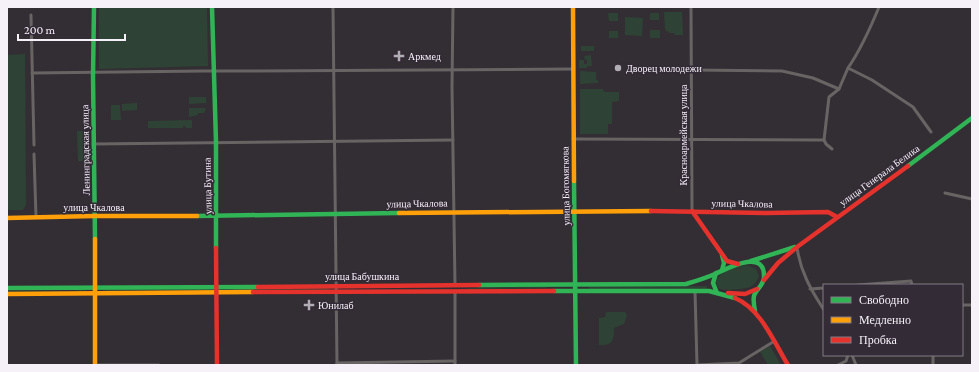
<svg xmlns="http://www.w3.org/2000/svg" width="979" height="372" viewBox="0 0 979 372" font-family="'Crimson Pro',serif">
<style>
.green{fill:#2e4335}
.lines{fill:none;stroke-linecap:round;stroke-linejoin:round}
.street{stroke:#686464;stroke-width:3}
.fast{stroke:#30b455;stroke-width:4.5}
.slow{stroke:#ff9f0a;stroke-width:4.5}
.jam{stroke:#e5322d;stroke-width:4.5}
.poi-dot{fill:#b1adb4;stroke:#332b36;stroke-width:1.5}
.labels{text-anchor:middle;stroke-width:3;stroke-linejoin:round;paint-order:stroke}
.poi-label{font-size:10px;fill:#f6f1f9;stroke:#332b36;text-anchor:start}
.street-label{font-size:10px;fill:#f6f1f9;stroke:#332b36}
</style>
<rect width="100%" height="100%" fill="#322e33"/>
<g class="green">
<path d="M99,7H207L208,66L99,69Z"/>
<path d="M664,12H682L683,35H675L674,33H670L665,30Z"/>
<path d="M608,13H618V21H609Z"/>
<rect x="650" y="13" width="9" height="7"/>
<path d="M625,17L643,18L642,36L625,35Z"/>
<rect x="650" y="30" width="10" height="8"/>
<rect x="609" y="31" width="9" height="7"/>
<rect x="581" y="46" width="13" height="5"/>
<path d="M25,54L26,205L23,210H7V55Z"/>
<path d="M591,55L592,66H587V68H579V60H584V64H587V60H585L584,56Z"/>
<path d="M580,71L596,72V80H598V83L580,84Z"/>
<path d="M580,89H603L604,92H619V101L612,102V124H608V134H580Z"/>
<path d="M189,97H206V103L189,104Z"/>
<path d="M137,103V110L122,111V104Z"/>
<path d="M111,105H120L121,120H111Z"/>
<path d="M189,108H206L204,113H198V115L189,117Z"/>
<path d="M192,120V128H186L185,126H183V128H148V121Z"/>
<path d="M77,131H87V161H78Z"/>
<path d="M748,265L756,269L759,276C757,280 755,285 750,287C746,289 724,291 720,289C718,288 717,285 716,284C716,271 738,267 748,265Z"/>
<rect x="589" y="286" width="118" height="3"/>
<path d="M480,287H548L546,288L464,289Z"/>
<path d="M235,288H329V290H232Z"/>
<path d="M115,289H209V290L101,291Z"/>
<path d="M78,290L74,291L7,292V291L87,290Z"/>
<path d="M606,312H625L627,315L624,324L614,328C614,340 613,346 599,345V318L605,317Z"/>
<path d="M770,346L781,365H768L760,352Z"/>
</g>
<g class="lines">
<g class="street">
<path d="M333,7L337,365"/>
<path d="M453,7L452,87L455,285"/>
<path d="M691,7L692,211"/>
<path d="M31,15L34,145"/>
<path d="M848,68C861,49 870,29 879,7"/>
<path d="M691,70L782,71L813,78L839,89L848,68L872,80L913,107L931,132"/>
<path d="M32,73L205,71H255L573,69"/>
<path d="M573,139L824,140"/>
<path d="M93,144L453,140"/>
<path d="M832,149L826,144L824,140L829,97L839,89"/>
<path d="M34,154L36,217"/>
<path d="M945,193L972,199"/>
<path d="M797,247C800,271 811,290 824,310"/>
<path d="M858,285L911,281L912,285"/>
<path d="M810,289L824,288"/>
<path d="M455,291V365"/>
<path d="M695,291L697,365"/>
<path d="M962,305H972"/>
<path d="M852,355L856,365"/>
<path d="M337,363L455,361"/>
<path d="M95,365H159"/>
<path d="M697,365L739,363L773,342"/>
<path d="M838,365L846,361L848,355"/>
<path d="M933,365V355"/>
</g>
<g class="fast">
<path d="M94,7L93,76L95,239"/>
<path d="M212,7L216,142V248"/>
<path d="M908,166L972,118"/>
<path d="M574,181L576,365"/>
<path d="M197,216L399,213"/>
<path d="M722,255L724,263L722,270"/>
<path d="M751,261L795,247"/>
<path d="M716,273L713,283L717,293"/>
<path d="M479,285L686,284C696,281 706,278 715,274C728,268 765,248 764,277C764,285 756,289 754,296C753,301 754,306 755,311"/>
<path d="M7,288L258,287"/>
<path d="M554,291H709L735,298"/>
</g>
<g class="slow">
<path d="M573,7L574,181"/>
<path d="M399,213L651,211"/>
<path d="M7,218L94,216H197"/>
<path d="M95,239V365"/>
<path d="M7,294L253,292"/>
</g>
<g class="jam">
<path d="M651,211L767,213L828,212L837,217"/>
<path d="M692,211L727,261L738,264"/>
<path d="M216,248L217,365"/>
<path d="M764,280L778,263L797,247L908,166"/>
<path d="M258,287L479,285"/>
<path d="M253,292L554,291"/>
<path d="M728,293L745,294L757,289"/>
<path d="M735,298C761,309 774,342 788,365"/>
</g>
</g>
<g class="poi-dot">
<path d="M397 50h4v4h4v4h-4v4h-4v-4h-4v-4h4z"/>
<circle cx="618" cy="68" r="4"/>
<path d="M307 299h4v4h4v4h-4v4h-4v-4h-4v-4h4z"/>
</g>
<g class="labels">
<g class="poi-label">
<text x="408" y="60">Аркмед</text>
<text x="626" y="72">Дворец молодежи</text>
<text x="318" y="309">Юнилаб</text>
</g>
<g class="street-label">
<text transform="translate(683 135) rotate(-90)" y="4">Красноармейская улица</text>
<text transform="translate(85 150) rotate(-91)" y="4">Ленинградская улица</text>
<text transform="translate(879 175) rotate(-36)" y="4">улица Генерала Белика</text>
<text transform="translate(207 186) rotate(-91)" y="4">улица Бутина</text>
<text transform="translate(565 186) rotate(-91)" y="4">улица Богомягкова</text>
<text transform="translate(417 203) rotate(-1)" y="4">улица Чкалова</text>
<text transform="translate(742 203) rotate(1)" y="4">улица Чкалова</text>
<text x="94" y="211">улица Чкалова</text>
<text x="362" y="280">улица Бабушкина</text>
</g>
</g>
<rect width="979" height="372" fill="none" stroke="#f6f1f9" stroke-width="16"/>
<rect x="823" y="284" width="140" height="72" fill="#332b36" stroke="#817a84"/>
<rect x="831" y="297" width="20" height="6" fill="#30b455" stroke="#817a84"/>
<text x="859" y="304" font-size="12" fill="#f6f1f9">Свободно</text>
<rect x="831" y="317" width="20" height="6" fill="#ff9f0a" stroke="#817a84"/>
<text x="859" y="324" font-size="12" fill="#f6f1f9">Медленно</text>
<rect x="831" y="337" width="20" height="6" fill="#e5322d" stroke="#817a84"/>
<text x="859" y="344" font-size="12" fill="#f6f1f9">Пробка</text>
<path d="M18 34v6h107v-6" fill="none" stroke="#f6f1f9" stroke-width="2"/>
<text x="24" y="34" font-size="12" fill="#f6f1f9" stroke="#332b36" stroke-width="3" paint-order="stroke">200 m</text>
</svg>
